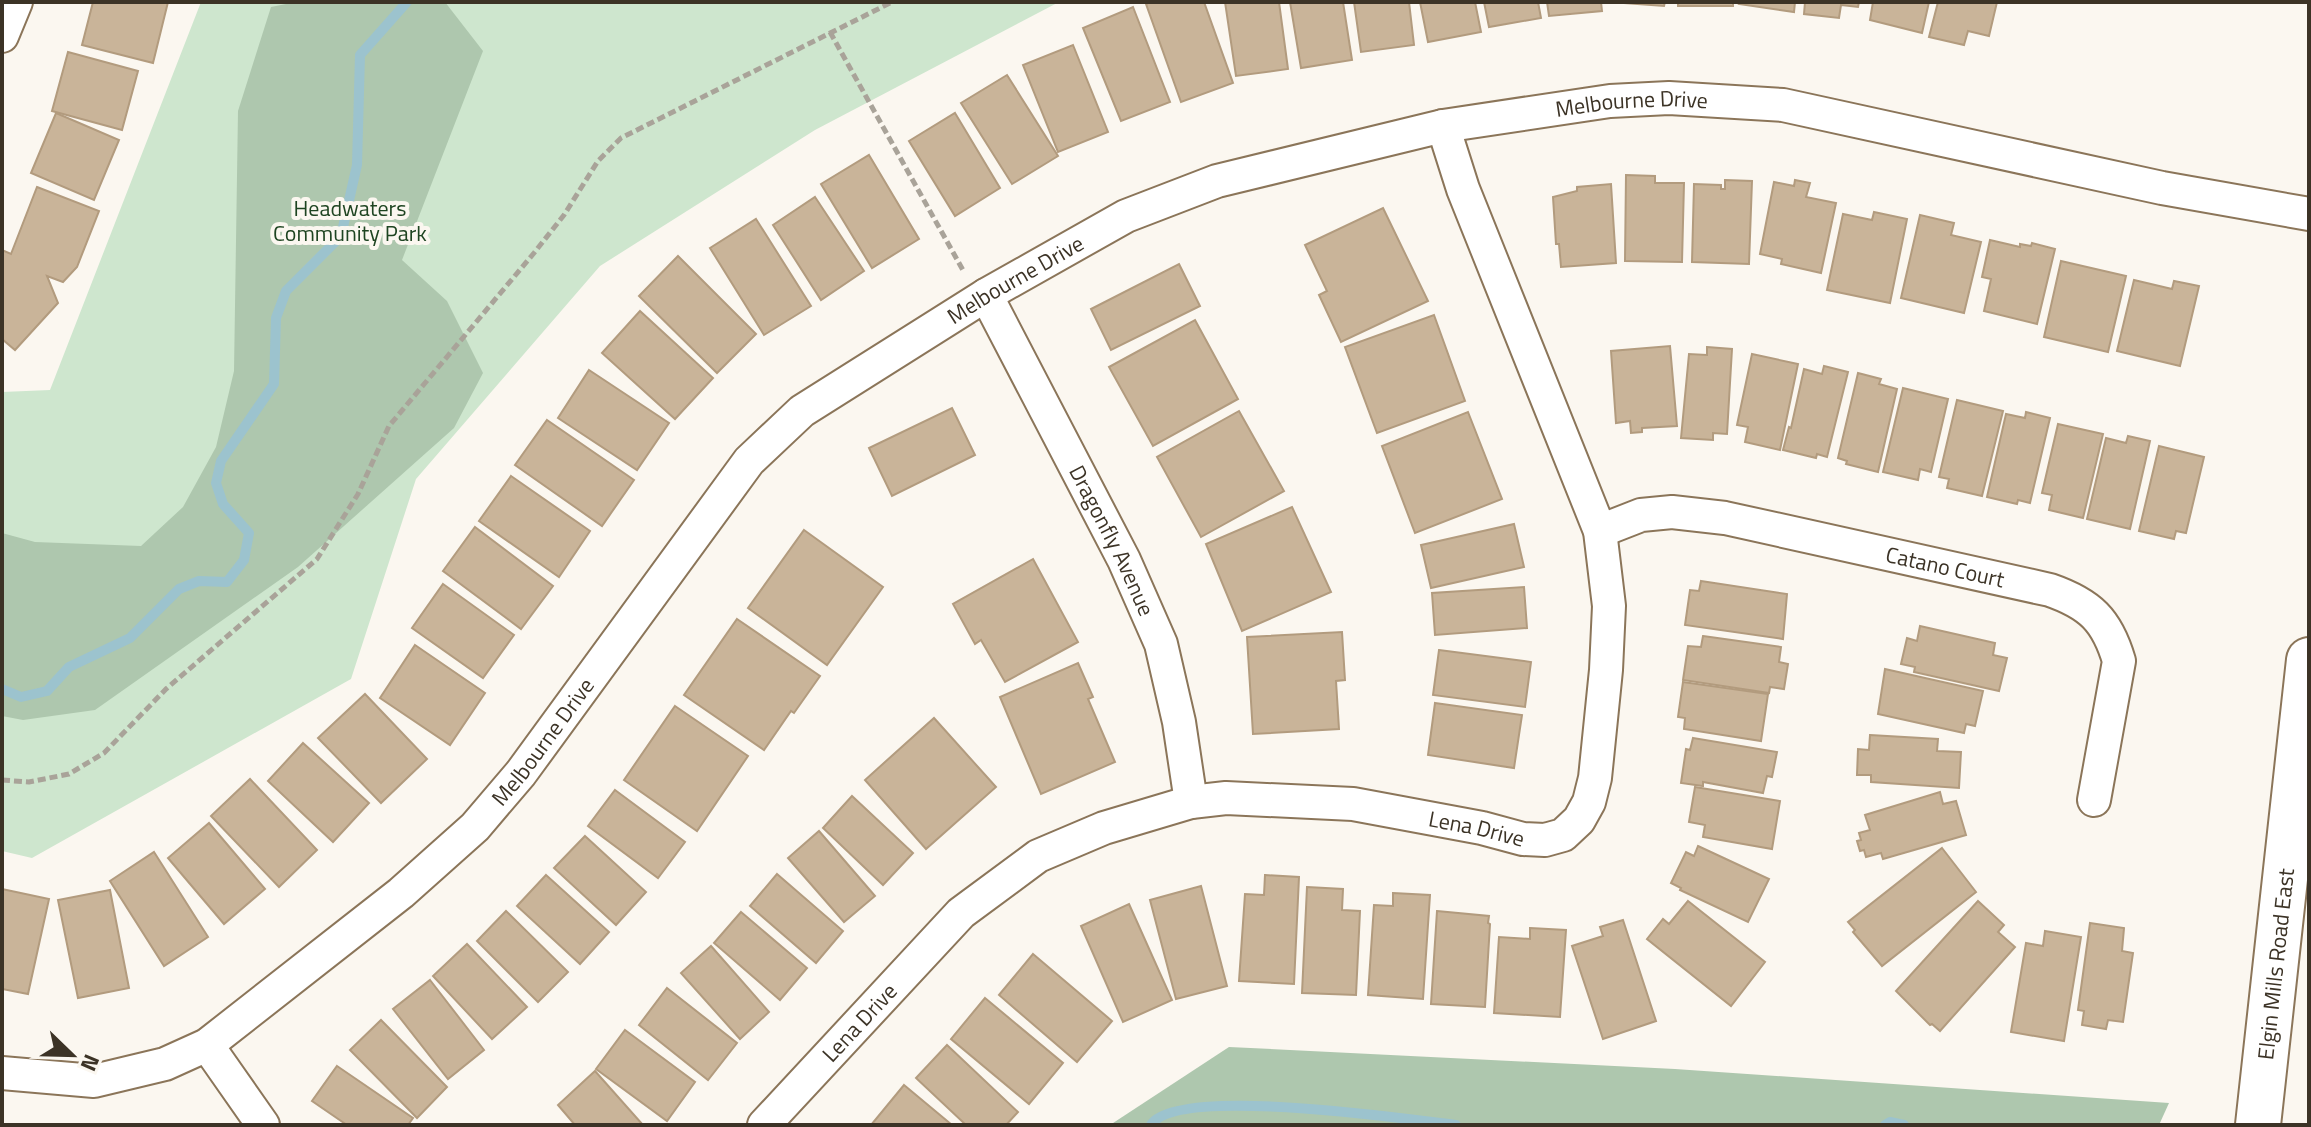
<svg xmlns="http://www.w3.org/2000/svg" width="2311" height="1127" viewBox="0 0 2311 1127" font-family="'Titillium Web',sans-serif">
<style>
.green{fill:#cee6ce}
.forest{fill:#aec7ae}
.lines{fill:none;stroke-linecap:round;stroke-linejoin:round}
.stream{stroke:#9cc3ce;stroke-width:10}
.building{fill:#c9b499;stroke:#b29b7e;stroke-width:2}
.street-casing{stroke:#8b7559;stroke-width:36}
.secondary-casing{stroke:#8b7559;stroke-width:48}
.path{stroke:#a9a399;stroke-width:5;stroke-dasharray:8 4;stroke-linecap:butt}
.street{stroke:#fff;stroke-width:32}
.secondary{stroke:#fff;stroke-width:44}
.labels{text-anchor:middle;stroke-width:8;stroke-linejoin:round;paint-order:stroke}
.street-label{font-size:22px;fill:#3c3326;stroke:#fbf7f0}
.park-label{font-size:22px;fill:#1e4421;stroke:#fbf7f0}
</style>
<rect width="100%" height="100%" fill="#fbf7f0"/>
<path class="green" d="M201,2H1059L815,130L600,266L416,479L351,679L32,858L2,851V392L50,390Z"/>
<g class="forest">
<path d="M296,2H445L483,51L402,260L447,301L483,373L454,428L298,567L95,710L23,720L2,716V533L35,542L141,546L183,507L216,447L234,371L238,111L271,7Z"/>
<path d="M1229,1047L1675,1069L2169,1103L2159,1125H1110Z"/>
</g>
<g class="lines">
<g class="stream">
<path d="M2,689L21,697L47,691L69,667L130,638L179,589L199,581L227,582L244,560L249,533L223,504L216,483L221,461L274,384L276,318L286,291L341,236L357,165L360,55L407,2"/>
<path d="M1151,1125C1175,1085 1408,1119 1456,1125"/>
<path d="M1885,1125L1890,1122L1904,1125"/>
</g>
</g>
<g class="building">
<path d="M93,2H168L153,63L82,45Z"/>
<path d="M1150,2H1204L1233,83L1181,102L1146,4Z"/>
<path d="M1225,2H1279L1288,69L1236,76Z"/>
<path d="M1290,2H1343L1352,60L1301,68Z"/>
<path d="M1354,2H1409L1414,45L1361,52Z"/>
<path d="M1420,2H1475L1481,32L1428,42Z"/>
<path d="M1484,2H1538L1541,18L1489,27Z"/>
<path d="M1547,2H1601L1602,11L1549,16Z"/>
<path d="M1610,2H1665L1664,6Z"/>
<rect x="1678" y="2" width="55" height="4"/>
<path d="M1740,2H1795L1794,12L1739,4Z"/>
<path d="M1805,2H1859L1858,7L1841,5L1839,18L1804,14Z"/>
<path d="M1873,2H1929L1922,33L1870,20Z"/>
<path d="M1938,2H1997L1989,36L1968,31L1964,45L1929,37Z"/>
<path d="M1133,7L1170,102L1121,121L1083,28Z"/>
<path d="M1073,45L1108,132L1058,152L1023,65Z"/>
<path d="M68,52L138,71L122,130L52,111Z"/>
<path d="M1007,75L1058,156L1012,184L961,103Z"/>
<path d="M56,113L119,140L94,200L31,173Z"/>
<path d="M955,113L1000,188L955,216L909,141Z"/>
<path d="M869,155L919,239L872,268L821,184Z"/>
<path d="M1626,175L1655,176V183H1684L1682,262L1625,261Z"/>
<path d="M1725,180L1752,181L1749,264L1692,262L1694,184L1721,185V189H1725Z"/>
<path d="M1795,180L1810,183L1806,197L1836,203L1821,273L1781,264L1782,259L1760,254L1774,182L1794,186Z"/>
<path d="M1611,184L1616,263L1561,267L1559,244H1556L1553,197L1577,191V187Z"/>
<path d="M37,187L99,211L77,267L63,282L47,276L58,303L15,350L2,339V250L11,254Z"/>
<path d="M815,197L864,271L821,300L773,225Z"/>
<path d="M1383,208L1428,301L1341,342L1319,295L1327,291L1305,245Z"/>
<path d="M1874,212L1907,219L1890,303L1827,290L1843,214L1872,220Z"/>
<path d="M1920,215L1954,223L1951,235L1981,242L1964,313L1901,298Z"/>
<path d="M756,219L811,306L764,335L710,248Z"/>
<path d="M1990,240L2020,247V244L2031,246L2032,243L2055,249L2037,324L1984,311L1991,279L1982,277Z"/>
<path d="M678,256L756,334L717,373L639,296Z"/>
<path d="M2061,261L2126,276L2108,352L2044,337Z"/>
<path d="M1179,264L1200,306L1111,350L1091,309Z"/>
<path d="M2134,280L2172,289L2174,281L2199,286L2180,366L2117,351Z"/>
<path d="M640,311L713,378L675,419L602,353Z"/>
<path d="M1434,315L1465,401L1377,433L1345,347Z"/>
<path d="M1195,320L1238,399L1153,446L1109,367Z"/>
<path d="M1670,346L1677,426L1642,428V432L1631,433L1630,421L1616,423L1611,351Z"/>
<path d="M1707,347L1732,349L1727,434L1713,433V440L1681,438L1689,354L1707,355Z"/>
<path d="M1752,354L1798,364L1780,450L1745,442L1748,427L1737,425Z"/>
<path d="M1824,366L1848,372L1827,457L1817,454L1816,458L1783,450L1789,427L1791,428L1804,369L1822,374Z"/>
<path d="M589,370L669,423L637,470L558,418Z"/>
<path d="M1858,373L1881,379L1879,384L1897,389L1878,472L1846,464L1847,461L1838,458Z"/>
<path d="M1903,388L1948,399L1931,472L1920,469L1918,480L1883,472Z"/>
<path d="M1957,400L2003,411L1982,496L1947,488L1949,479L1939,477Z"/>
<path d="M952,408L975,455L892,496L869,448Z"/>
<path d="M1239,411L1284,491L1201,537L1157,457Z"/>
<path d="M1468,412L1502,499L1415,533L1382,446Z"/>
<path d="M2026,412L2050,418L2030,503L2018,500L2017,504L1987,497L2006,414L2025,418Z"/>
<path d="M547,420L634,480L602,526L515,465Z"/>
<path d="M2058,424L2103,434L2083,518L2049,510L2052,495L2042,493Z"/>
<path d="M2128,436L2150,441L2130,529L2087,519L2106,438L2126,443Z"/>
<path d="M2159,446L2204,457L2186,533L2176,531L2174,539L2139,531Z"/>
<path d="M511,476L590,531L559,577L479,521Z"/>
<path d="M1292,507L1331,592L1242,631L1206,544Z"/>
<path d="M1514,524L1524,567L1431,588L1421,545Z"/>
<path d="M475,527L553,586L521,629L443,571Z"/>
<path d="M804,530L883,587L827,665L748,608Z"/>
<path d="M1033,559L1078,642L1005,682L981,640L975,644L953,604Z"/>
<path d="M1701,581L1787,594L1783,639L1685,625L1690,590L1699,591Z"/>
<path d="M443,584L514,635L483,678L412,628Z"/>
<path d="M1524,587L1527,628L1435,635L1432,593Z"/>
<path d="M737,619L820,676L794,713L791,711L764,750L684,695Z"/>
<path d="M1920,626L1995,643L1993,655L2007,658L1999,691L1914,672L1915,667L1901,664L1907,638L1917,641Z"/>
<path d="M1342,632L1345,680L1336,681L1339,729L1253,734L1247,637Z"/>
<path d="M1703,636L1781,647L1779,662L1788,664L1784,689L1770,687L1769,693L1683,680L1688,646L1701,647Z"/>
<path d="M415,645L485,693L450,745L380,698Z"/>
<path d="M1439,650L1531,662L1525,707L1433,695Z"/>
<path d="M1078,663L1093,697L1088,699L1115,762L1041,794L1000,697Z"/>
<path d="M1885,669L1983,691L1975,726L1966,724L1964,733L1878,714Z"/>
<path d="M1683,682L1768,694L1761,741L1684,729L1685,718L1678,717Z"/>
<path d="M365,694L427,759L381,803L318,738Z"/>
<path d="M1435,703L1522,715L1514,768L1428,755Z"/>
<path d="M675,706L748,756L697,831L624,780Z"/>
<path d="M934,718L996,787L926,849L865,780Z"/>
<path d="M1870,735L1938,739L1937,751L1961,752L1959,788L1871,782V775H1857L1858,749L1869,750Z"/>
<path d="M1693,738L1777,752L1772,777L1767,776L1763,793L1703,782V786L1681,783L1686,749L1690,750Z"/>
<path d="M303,743L369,803L333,842L268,781Z"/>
<path d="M250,779L317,850L279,887L211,816Z"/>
<path d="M1695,787L1780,801L1772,849L1703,837L1705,825L1689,822Z"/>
<path d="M615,790L685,842L658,878L588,826Z"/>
<path d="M1940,792L1943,804L1956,801L1966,835L1883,859L1881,853L1866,857L1864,850L1860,851L1857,841L1861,840L1859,833L1870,830L1865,815Z"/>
<path d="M852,796L913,853L883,885L823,828Z"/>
<path d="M209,823L265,889L224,924L168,858Z"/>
<path d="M819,831L875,896L844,922L788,858Z"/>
<path d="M585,836L646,892L616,925L554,868Z"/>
<path d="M1698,846L1769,879L1748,922L1680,890L1681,888L1671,883L1686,852L1694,856Z"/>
<path d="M1942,848L1976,892L1882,966L1853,932L1855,930L1848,922Z"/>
<path d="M154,852L208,937L164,966L110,881Z"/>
<path d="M777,874L843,931L816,963L750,906Z"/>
<path d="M546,875L609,932L580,964L517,906Z"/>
<path d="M1265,875L1299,877L1294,984L1239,981L1245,894L1264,895Z"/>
<path d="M1201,886L1227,986L1176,999L1150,900Z"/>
<path d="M1307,887L1343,889L1342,910L1360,911L1356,995L1302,993Z"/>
<path d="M2,889L49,899L28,994L2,989Z"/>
<path d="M110,890L129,988L78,998L58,900Z"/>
<path d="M1393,893L1430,895L1423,999L1368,995L1374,905L1393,906Z"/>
<path d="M1688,901L1765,962L1731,1006L1647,939L1663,919L1669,924Z"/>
<path d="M1978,901L2004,925L1998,932L2015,947L1940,1031L1932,1024L1930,1025L1896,991Z"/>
<path d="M1129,904L1172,1000L1123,1022L1081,926Z"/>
<path d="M506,911L568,972L538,1002L477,941Z"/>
<path d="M1437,911L1489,916L1488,923L1490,924L1485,1007L1431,1004Z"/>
<path d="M741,912L807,968L780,1000L714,943Z"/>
<path d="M1623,920L1656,1021L1603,1039L1572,946L1603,936L1600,927Z"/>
<path d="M2090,923L2124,928L2122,951L2133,953L2123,1022L2108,1020L2106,1029L2082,1025L2084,1011L2078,1010Z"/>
<path d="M1530,928L1566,930L1560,1017L1494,1013L1499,937L1530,939Z"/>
<path d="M2045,931L2081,937L2064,1041L2011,1032L2026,943L2043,946Z"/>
<path d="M467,944L527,1007L492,1039L433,976Z"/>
<path d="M711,946L769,1012L740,1039L681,973Z"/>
<path d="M1033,954L1112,1021L1077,1062L999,995Z"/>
<path d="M430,980L484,1050L448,1079L393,1009Z"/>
<path d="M667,988L737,1043L708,1080L639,1025Z"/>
<path d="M985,998L1063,1063L1029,1104L951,1039Z"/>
<path d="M381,1020L447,1087L417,1118L350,1050Z"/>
<path d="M625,1030L695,1082L667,1121L596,1069Z"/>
<path d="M947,1045L1018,1112L1006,1125H966L916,1078Z"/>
<path d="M337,1066L413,1118L408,1125H347L312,1101Z"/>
<path d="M595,1071L643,1125H575L558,1105Z"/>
<path d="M904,1085L952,1125H871Z"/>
</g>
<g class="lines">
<g class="street-casing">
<g id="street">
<path d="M2,36L16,2"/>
<path id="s1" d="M986,295L1124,560L1161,644L1179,722L1191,802"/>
<path id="s2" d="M1600,531L1641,515L1672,512L1725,518L2050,590C2090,604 2107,620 2119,661L2094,800"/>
<path d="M207,1045L263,1125"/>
<path id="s3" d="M2,1073L94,1081L165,1064L207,1045L401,893L475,827L521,773L749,461L802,411L986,295L1126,216L1217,181L1443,126L1610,101L1669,98L1783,105L2162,188L2309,214"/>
<path id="s4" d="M764,1125L961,913L1038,856L1104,828L1191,802L1226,798L1353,804L1482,828L1523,839L1545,840L1563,835L1579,820L1589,802L1595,778L1606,670L1609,606L1600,531L1463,189L1443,126"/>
</g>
</g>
<g class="secondary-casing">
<g id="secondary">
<path id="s5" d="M2258,1125L2309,660"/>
</g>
</g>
<g class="path">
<path d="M830,32L964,272"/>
<path d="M2,780L29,782L69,774L104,753L166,689L317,559L358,494L389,426L534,253L564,215L598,161L621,138L892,2"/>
</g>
<use href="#street" class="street"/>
<use href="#secondary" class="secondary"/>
</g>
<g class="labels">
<g class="street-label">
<text dy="8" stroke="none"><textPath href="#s3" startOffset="1986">Melbourne Drive</textPath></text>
<text dy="8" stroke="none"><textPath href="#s3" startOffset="1338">Melbourne Drive</textPath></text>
<text dy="8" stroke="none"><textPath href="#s1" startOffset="276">Dragonfly Avenue</textPath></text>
<text dy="8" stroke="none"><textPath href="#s2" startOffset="354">Catano Court</textPath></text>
<text dy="8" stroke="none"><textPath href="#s3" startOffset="666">Melbourne Drive</textPath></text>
<text dy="8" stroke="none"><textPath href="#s4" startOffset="836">Lena Drive</textPath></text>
<text dy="8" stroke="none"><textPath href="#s5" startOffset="162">Elgin Mills Road East</textPath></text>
<text dy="8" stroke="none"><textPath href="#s4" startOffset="140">Lena Drive</textPath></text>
</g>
<g class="park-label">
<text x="350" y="216">Headwaters<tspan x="350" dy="25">Community Park</tspan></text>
</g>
</g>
<rect width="2311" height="1127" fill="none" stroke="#3c3326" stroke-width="8"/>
<g transform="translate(72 1055) rotate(113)" stroke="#fbf7f0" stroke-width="6" paint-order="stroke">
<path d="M0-6L14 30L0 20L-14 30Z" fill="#3c3326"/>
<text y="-12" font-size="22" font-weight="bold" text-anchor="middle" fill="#3c3326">N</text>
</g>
</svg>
